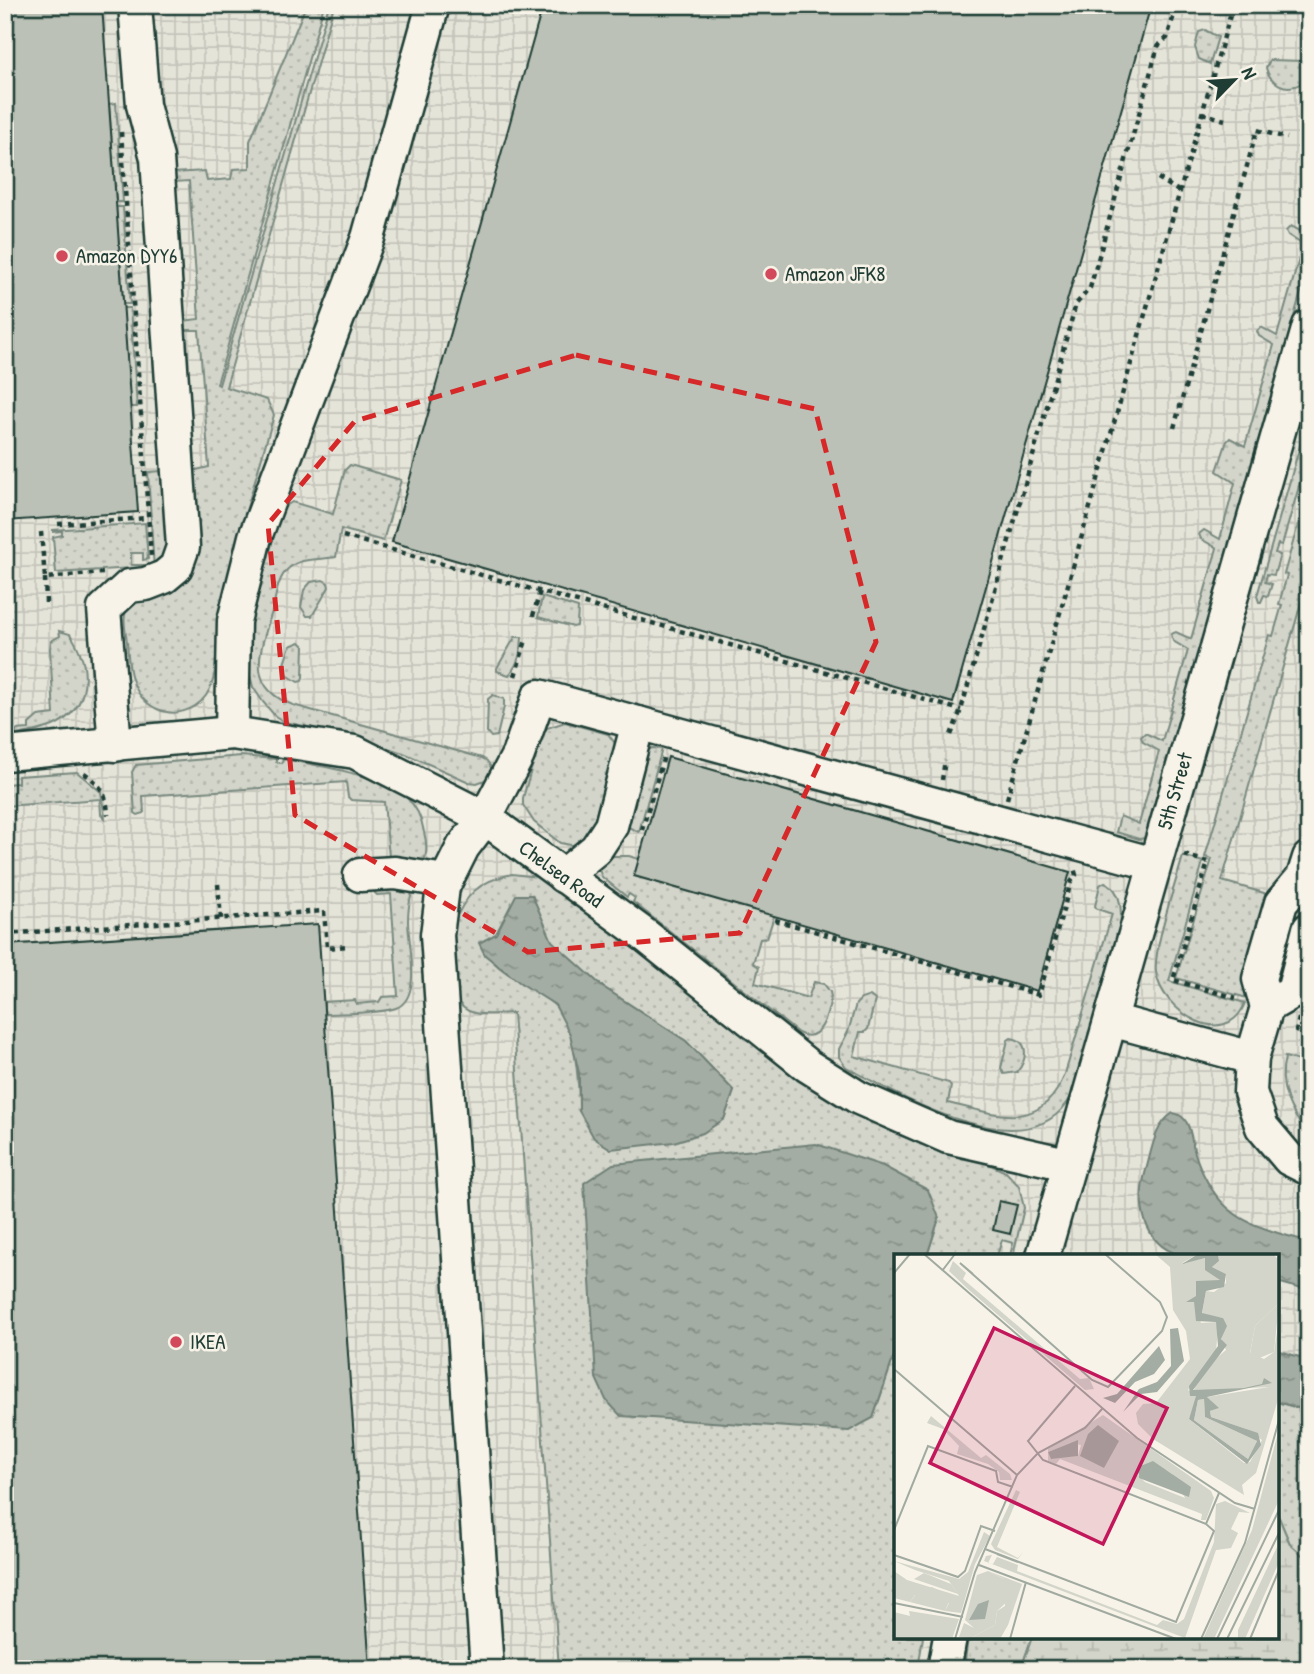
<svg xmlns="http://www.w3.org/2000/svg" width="1314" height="1674" viewBox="0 0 1314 1674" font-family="'Patrick Hand',sans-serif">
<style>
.industrial{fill:url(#industrial-grid)}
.green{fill:url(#green-dots);stroke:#79897f;stroke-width:2;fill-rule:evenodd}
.wetland{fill:url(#wetland-marsh);stroke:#79897f;stroke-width:2}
.water{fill:url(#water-ripples);stroke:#6f8077;stroke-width:2}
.building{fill:#bbc1b6;stroke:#1f3d34;stroke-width:2}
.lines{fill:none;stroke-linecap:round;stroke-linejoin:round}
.minor-casing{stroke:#1f3d34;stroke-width:37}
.path{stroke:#1f3d34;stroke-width:4.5;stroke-dasharray:5 5;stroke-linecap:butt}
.minor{stroke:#f7f3e8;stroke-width:32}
.marked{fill:none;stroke:#d62828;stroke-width:5;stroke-dasharray:14 9;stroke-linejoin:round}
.poi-dot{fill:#d1495b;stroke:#f7f3e8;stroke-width:2.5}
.labels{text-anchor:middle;stroke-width:5;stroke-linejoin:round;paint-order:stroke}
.poi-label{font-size:21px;fill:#1f3d34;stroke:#f7f3e8;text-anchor:start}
.street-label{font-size:21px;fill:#1f3d34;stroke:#f7f3e8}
.inset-road{fill:none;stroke:#a1aaa0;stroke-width:2}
.view{fill:#c2185b;fill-opacity:0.15;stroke:#c2185b;stroke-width:3.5}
.inset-edge{fill:none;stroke:#1f3d34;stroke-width:3.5}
</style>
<defs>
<pattern id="industrial-grid" width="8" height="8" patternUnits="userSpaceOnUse" patternTransform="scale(1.75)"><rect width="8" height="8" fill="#e5e4d9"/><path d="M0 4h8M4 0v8" fill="none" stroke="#c4c4bb"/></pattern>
<pattern id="green-dots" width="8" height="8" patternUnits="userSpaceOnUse" patternTransform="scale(1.75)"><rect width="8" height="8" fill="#d3d5ca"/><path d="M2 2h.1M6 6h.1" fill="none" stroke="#b5b8ae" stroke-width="1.8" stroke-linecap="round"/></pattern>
<pattern id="wetland-marsh" width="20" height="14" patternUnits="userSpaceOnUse" patternTransform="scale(1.75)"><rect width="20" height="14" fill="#d3d5ca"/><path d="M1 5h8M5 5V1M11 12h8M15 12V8" fill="none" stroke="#b5b8ae"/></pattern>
<pattern id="water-ripples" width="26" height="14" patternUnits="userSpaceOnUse" patternTransform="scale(1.75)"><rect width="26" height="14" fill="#a4ada3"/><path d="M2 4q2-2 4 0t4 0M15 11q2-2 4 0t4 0" fill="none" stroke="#858e86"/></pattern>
</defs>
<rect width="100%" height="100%" fill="#f7f3e8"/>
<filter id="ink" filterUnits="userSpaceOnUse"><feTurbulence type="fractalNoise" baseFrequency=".0143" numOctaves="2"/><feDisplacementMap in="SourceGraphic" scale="14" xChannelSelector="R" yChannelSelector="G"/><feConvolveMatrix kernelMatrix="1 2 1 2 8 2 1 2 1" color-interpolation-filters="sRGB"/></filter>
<g filter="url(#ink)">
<path class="industrial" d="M5,5H1309V1425L1277,1416V1256H896V1637H1018L1014,1669H5Z"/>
<g class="green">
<path d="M306,5H324L217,384L219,385L329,5H334L226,387L267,400L274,415C262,456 250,497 238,539C229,574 219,607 217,643C216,666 216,693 195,706C169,722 141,707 132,679C128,667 128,654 127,642C125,627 121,614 131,601L161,596L183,581L192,471L209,467L199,330H183V321L199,319L189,181L174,182L173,173L205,171L207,181L231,179L233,169L250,168V141Z"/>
<path d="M1205,30L1218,37L1210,64L1199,59L1195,47L1199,32Z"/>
<path d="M1270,60L1304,61L1308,63L1306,75L1300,84C1286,92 1270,83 1266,68Z"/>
<path d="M116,103L123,202H116L109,104Z"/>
<path d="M116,207H123L130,304H123Z"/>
<path d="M1309,224V264L1145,838L1139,839L1116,832L1120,816L1139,824L1159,751L1143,742L1141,737L1145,733L1162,741L1188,650L1173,641L1171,634L1176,632L1191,639L1217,548L1201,539L1199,534L1204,530L1220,539L1235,483L1217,471L1227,441L1230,438L1245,446L1274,345L1259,336L1257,331L1261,327L1277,336L1303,245L1288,235L1286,231L1291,226L1306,234Z"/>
<path d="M123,308H130L137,407H130Z"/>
<path d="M1309,414V452L1282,545L1278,544L1275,553L1280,555L1274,575L1267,574L1265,582L1272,584L1268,596L1264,595L1261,602H1259L1257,596Z"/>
<path d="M350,465L401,480L383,541L341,529L336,557C321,560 301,557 289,568C278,577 276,595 273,608C262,646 242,687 293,705L482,758L487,761L492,769L485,780L477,783L469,782L406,754L355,737L285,722L275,716L263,702L253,687L250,675V626L281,509L292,502L333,514L345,470Z"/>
<path d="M163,471L171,548L154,570L148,472Z"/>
<path d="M1309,486V575L1222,881L1264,893L1270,899L1263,944L1247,998L1176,978L1212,859L1205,857L1269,635L1273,636L1282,605L1279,604L1287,575L1284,574Z"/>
<path d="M145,523L148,559L143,560V553H131V565H148V567L56,573L53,537L62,535V531L53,532V530Z"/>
<path d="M323,580L328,583L329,587L312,616H307L301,607L304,590L311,582Z"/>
<path d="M542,597L578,608L577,626L573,627L538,617Z"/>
<path d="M59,631L70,634C92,666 92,708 53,726C41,731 28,733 16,735L15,730L29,729V724L38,716L54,714L50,649L51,641L60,636Z"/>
<path d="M515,637H522C522,650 518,665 509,675L497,671V668Z"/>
<path d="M300,642L304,646L303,677L302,681L298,682L287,675L284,664L290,646Z"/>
<path d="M493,695L504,699V707L497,736L491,737L487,732L488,699Z"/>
<path d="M565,722L608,734L617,746L596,824L591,834L576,846L560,843L534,822L523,805V798L541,735L547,728Z"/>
<path d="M652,748L662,749L639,832L628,827L624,820L642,755Z"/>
<path d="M241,756L276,759V762L282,763L283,759C317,765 382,775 407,798C417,807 422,820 424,832C427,843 428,853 423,864L399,856L389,857L384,802L351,800L348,797L346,782L143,796L144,813L138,815L135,813L132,772L136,765Z"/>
<path d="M77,772L101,792L105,818L101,814L100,799L5,806V784L18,783V776Z"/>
<path d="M614,856H629L639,859L774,916L767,938L760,939L753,963L759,967L755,983L808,998L814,982L824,984L830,992L831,997C828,1014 821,1045 798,1033L633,902L635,898L629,894L627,897L602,877L599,870L600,864Z"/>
<path d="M1183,856L1203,862L1169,981L1245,1003C1226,1052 1161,1011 1156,972C1153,949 1176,882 1183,856Z"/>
<path d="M512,874L538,877L553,884L807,1084L890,1131L932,1148L984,1162L1006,1172L1019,1186L1024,1208L1013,1256H1010L1013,1243L1002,1240L997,1256H927L939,1218L883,1166L873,1418L896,1350V1637H923L918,1669H760L742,1662L726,1669H559L513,1013C491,1013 467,1021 455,997L452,927C465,895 478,881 512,874ZM532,895L551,941L603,987L686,1041L734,1091L724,1119L579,1111C579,1083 576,1023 553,1004C530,983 493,973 480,943L496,934Z"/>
<path d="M1105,882C1124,891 1122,917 1119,934C1108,972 1097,1010 1086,1048C1081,1066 1078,1088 1067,1103C1021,1168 896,1094 846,1067L839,1057V1049L848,1032L856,1004L861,999L870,996L875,1000L868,1029L865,1032H860L854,1056L949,1083L951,1086L948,1103C996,1114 1041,1134 1065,1074L1112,914L1097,909L1095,906L1100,885Z"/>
<path d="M390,885L412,893C409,903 408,911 408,921C408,943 423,998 396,1008C380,1014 343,1013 324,1014V1002L355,1000L356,1004L379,1002L382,997L398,996L391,894L377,895L372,890Z"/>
<path d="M1011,1038C1030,1041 1027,1060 1017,1072L1004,1074L1001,1068L1008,1040Z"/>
<path d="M1285,1057L1309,1064L1303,1101L1309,1120V1136C1291,1113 1277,1087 1285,1057Z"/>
<path d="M1277,1402L1309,1411V1561L1290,1544L1277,1513Z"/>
<path d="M968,1637H1032L1021,1669H964Z"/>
</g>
<path class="wetland" d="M1277,1513L1290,1544L1309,1561V1669H1021L1032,1637H1277Z"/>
<g class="water">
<path d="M516,895H532L552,941L603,987L686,1041L734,1091L724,1119L703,1133L674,1142L611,1149L594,1138L579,1111V1073L570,1034L555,1005L519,982L485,955L479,943L496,934Z"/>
<path d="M1173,1113C1192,1116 1190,1138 1195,1153C1198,1164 1203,1174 1208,1183C1232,1225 1266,1229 1309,1242V1291L1277,1282V1256C1256,1256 1234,1256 1212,1256C1202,1256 1190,1257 1180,1255C1142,1244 1136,1202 1146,1170C1152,1150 1154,1125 1173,1113Z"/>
<path d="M816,1144L883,1166L928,1190L939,1218L927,1256H896V1350L873,1418L849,1431L621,1416L606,1400L596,1378L584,1183L613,1164Z"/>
<path d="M1277,1350L1309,1360V1411L1277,1402Z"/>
</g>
<g class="building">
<path d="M31,5H102L138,512L5,521V7Z"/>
<path d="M543,5H1151L953,703L392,542Z"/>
<path d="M668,757L1070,872L1037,991L634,876Z"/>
<path d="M318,924L370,1669H5V945Z"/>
<path d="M999,1201L1017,1205L1010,1234L993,1230Z"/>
</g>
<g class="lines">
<g class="minor-casing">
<g id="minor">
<path d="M232,733L234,621L255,537L368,238L433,5"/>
<path d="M115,745L104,609L129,586L146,584L164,577L176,567L183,547L157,158L143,105L135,5"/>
<path d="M5,754L232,733L355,752L485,818L646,936L808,1066L859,1098L948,1137L1067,1164"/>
<path d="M1309,858L1303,877L1281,903L1259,979L1267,1007L1252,1058L1250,1092L1262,1127L1289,1159L1309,1169"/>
<path d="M360,875L395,873L445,881"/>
<path d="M563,876L596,849L611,826L638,723"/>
<path d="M1267,1007L1293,992L1309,929"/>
<path d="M1111,1020L1252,1058"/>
<path d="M1043,1256L1309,326"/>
<path d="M487,1669L437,935L443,887L463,847L485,818L518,755L539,696L1154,864"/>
<path d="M944,1669L950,1637"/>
</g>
</g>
<g class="path">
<path d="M1202,113L1225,120"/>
<path d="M121,132L151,556"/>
<path d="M1158,178L1180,192"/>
<path d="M1174,428L1257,130L1287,138"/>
<path d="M58,524L148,518"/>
<path d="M41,532L45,578L103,573"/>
<path d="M343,536L961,710"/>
<path d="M45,578L46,603"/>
<path d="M533,616L540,591"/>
<path d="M515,676L526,640"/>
<path d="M951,735L961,710L1076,304L1090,288L1158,46L1167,38L1177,5"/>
<path d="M84,773C101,784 107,795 108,815"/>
<path d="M942,780L945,760"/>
<path d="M1007,799L1233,5"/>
<path d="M642,830L664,756"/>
<path d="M1184,855L1208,862L1173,980L1236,998"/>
<path d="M218,884L221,919"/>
<path d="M775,920L1039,995L1071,882L1076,875L1074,868"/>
<path d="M5,934L324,911L327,948L348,946"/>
<path d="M1299,1018L1296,1031L1309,1035"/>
</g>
<use href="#minor" class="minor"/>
</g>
</g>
<path class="marked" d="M576,355L815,409L876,642L740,933L528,952L295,815L268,524L355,421Z"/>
<g class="poi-dot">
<circle cx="62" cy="256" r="7"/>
<circle cx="771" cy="274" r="7"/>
<circle cx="176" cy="1342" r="7"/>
</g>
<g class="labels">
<g class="poi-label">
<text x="76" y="263">Amazon DYY6</text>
<text x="785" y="281">Amazon JFK8</text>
<text x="190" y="1349">IKEA</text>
</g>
<g class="street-label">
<text transform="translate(1175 791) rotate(-74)" y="7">5th Street</text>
<text transform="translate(561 874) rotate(36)" y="7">Chelsea Road</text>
</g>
</g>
<g transform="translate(894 1254)">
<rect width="385" height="385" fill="#f7f3e8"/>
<path d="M59,7L72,19L69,25L186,125L195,124L200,135L191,136L75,36L55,17ZM209,161L317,237L320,244L312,266H307L308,260L166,205L162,210L154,207V195ZM177,189L187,191L184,202L157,203L154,198ZM272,216L278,220L291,244L251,228L243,220ZM37,162L87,204L92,201L116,220L118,226H106L105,218L94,210L63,200L65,192L49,175L33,169ZM385,175V246L320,385H309L358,276ZM122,236L126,238L103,293L124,304L129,298L124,305L101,296L97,290ZM331,247L356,259L345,258L337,275L344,279L337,294L322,296L291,384L90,307L92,302L98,301L94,309L99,310L103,303L124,311L123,317L263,371L269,366L283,370L290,365L320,288L322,250ZM90,278L96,282L81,310L67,359L51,357L55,349L21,341L16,348L0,344V317L13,326L65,342L55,327L21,316L0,307L65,325L74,318ZM94,317L128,330L114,371L106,385H65L77,384L101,371L103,357L111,352L110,325Z" fill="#d3d5ca" fill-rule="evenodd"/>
<path d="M385,49L380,98L363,105L356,100L361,72ZM383,293L385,308L351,385H344V376Z" fill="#d3d5ca"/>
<path d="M261,0H304L288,9L311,4L326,26L325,30L308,27L302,43L294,48H300L307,69L322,68L324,74L322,97L294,136L303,142L295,165L350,209L356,208L368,186L352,175L317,163L316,157L324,154L313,143L375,133L299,137L313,112L332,96L327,84L329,64L308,60L312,37L320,38L332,29V20L318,13L325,7L324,0H379L385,6V49L361,72L356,99L370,105L380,98L385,65V142L362,219L348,231L350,241L259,185L244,170L242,159L249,150L262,149L296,105L292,77L279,56L276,13ZM310,145L311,163L363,187L354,205L300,166L304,146ZM94,317L110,325L119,342L103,357L101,371L77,384L65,383L70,369L80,374L71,366L83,321ZM30,319L57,330L64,340L20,325ZM38,333L57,343L51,357L8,346L16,348L25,336ZM15,357L65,365L58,385L0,384V358L16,362Z" fill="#d3d5ca"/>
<path d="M304,0H324L325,7L318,13L332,20L330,33L312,37L308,59L329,64L333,72L327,85L333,91L299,136L350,134L368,130L370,124L378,129L313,143L325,154L316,157L317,163L364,179L367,191L353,210L295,165L302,142H296L295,132L324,92L322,68L302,67L300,48H292L302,42V27L326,26L311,16V4L288,10ZM310,145L311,163L363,187L354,205L300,166L304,146ZM284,74L290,107L263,138L247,140L229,158L245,135L263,128L277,112L276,75ZM265,92L271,106L260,120L241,128L221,149L209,144L223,140ZM204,171L225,187L210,214L186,202L194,180ZM184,186V202L157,205L154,198ZM259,207L297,233L295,243L245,224L244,213ZM95,346L91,365L75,366L84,350Z" fill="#a4ada3" fill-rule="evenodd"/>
<path class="inset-road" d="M30,0L243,184L341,249L361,255M48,17L61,0M0,19L16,0M79,20L66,9L198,126L214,133L268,77L273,63L266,48L211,0M0,115L123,221M181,132L134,187L149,206L312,270L325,239M0,276L34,192L102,217L104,228L119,233M91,295L282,368L320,277L312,270M103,300L124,308M0,301L64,323L71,317L87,272L101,277M85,311L282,385M0,349L69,363M61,385L81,318L123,221L144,199L191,174L208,155M116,385L132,328M307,385L351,289L385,166M323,385L385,256M333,385L385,279M356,385L385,316"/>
<path class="view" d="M100,74L273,154L209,290L36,209Z"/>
<rect width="385" height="385" class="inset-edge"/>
</g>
<rect width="1314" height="1674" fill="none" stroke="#f7f3e8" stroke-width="28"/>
<rect x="14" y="14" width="1286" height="1646" fill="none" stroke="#1f3d34" stroke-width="2.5" filter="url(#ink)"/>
<g transform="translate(1234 80) rotate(65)" stroke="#f7f3e8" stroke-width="5" paint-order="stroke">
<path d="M0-5L12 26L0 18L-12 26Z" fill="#1f3d34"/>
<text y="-10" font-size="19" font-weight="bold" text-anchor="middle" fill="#1f3d34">N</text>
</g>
</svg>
